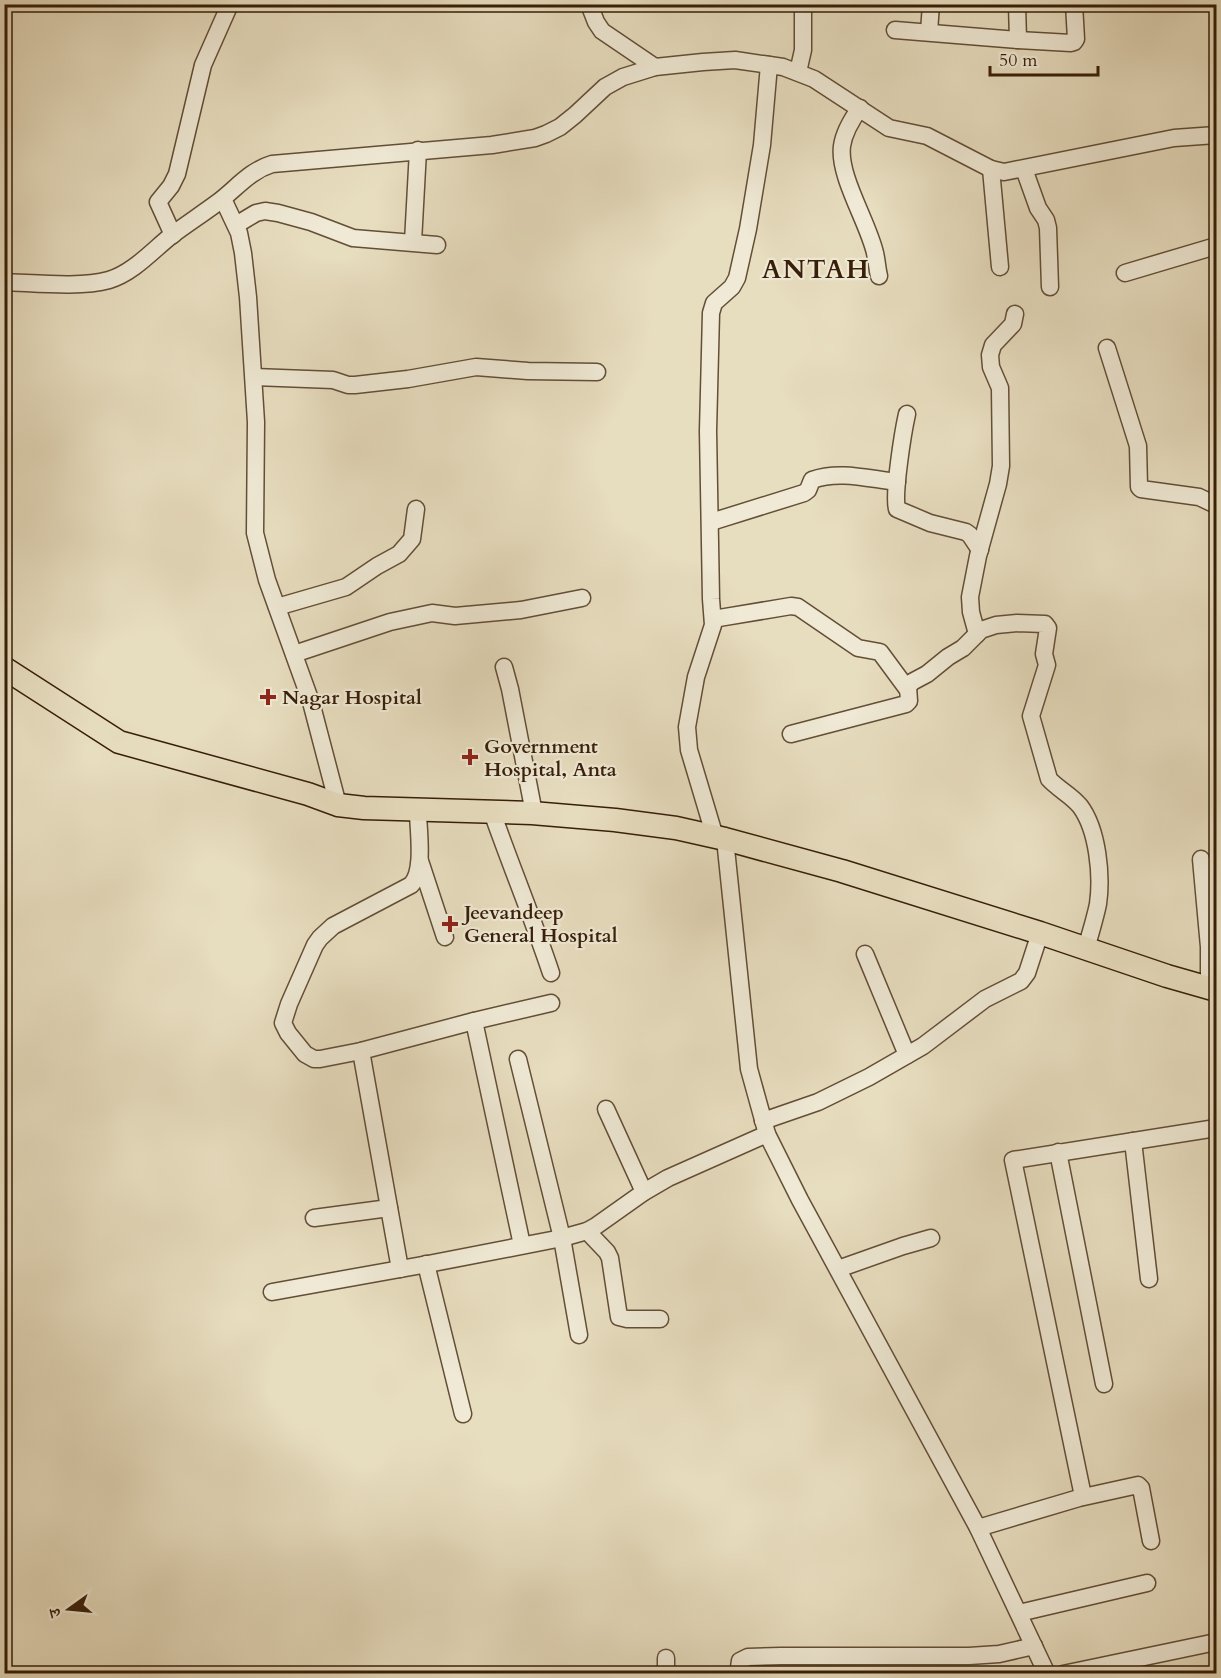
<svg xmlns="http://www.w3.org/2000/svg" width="1221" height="1678" viewBox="0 0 1221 1678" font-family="Cardo,'Noto Serif Devanagari',serif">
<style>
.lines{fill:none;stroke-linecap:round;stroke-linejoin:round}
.minor-casing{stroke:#634e36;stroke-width:19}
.major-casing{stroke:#371e09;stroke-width:25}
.minor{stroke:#efe9d5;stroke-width:16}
.major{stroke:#e7ddbf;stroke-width:22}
.poi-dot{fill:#8f2418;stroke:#efe9d5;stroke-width:2}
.labels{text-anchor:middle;stroke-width:4.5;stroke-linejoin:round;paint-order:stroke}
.poi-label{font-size:20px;font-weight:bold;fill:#371e09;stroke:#efe9d5;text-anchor:start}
.district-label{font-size:26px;font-weight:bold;letter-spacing:1.5px;fill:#371e09;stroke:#efe9d5}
</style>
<rect width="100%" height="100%" fill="#e7ddbf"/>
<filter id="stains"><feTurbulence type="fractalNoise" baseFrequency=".00333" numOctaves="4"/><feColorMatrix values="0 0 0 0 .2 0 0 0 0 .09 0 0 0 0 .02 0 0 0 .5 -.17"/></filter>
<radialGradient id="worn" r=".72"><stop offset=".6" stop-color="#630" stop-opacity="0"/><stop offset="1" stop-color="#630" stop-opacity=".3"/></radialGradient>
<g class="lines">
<g class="minor-casing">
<g id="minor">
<path d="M589,4L596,22L602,31L655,67"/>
<path d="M1017,4L1018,40"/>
<path d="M895,30L1018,40L1071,43L1074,42L1076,39L1074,4"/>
<path d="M929,32L931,4"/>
<path d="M798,72L803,50V4"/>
<path d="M860,108C852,119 844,132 842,146C838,176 868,222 875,253C877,261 877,268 879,276"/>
<path d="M991,169L1000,267"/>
<path d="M1024,169L1038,208L1046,220L1048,228L1050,287"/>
<path d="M223,199L239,233L243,253L248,297L256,422L255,533L267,580L311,702L338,805"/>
<path d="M236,225L256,213L265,211L278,213L311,222L353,238L437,245"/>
<path d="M173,235L158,202L171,186L177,174L203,65L230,4"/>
<path d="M413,242L418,150"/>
<path d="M1125,273L1216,246"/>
<path d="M4,282C36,283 80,288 109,280C133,273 153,250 172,235C187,224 202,214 217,203C236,189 249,171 272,164L492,145L535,138L546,134L560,127L575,115L605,87L623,77L655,67L703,62L735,60L783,67L814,79L889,128L927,136L991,169L1004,172L1174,138L1216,135"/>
<path d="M1107,348L1138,446L1139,487L1141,489L1199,497L1216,505"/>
<path d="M254,377L333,380L348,385H355L408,379L476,367L528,371L597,372"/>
<path d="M907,414C903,432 893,494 897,509L930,523L966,532L970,535L980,550"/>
<path d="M711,522L804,493L808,490L812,480C839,470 869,479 897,482"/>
<path d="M277,607L346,587L377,566L399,554L412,539L416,509"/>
<path d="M713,619L791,606L798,607L858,648L880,652L908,690"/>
<path d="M977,634L971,612L970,597L978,556L998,484L1001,466L1000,388L991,367L990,355L993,345L1013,324L1015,314"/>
<path d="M294,654L390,622L432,613L455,616L521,610L582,598"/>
<path d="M504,667L510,689L534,813"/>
<path d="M791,734L906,704L909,701L908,687L912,682L927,674L948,657L963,648L981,630L996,625L1017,623L1045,624L1048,628L1044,654L1047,665L1031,716L1049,779C1058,789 1071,795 1080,806C1098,830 1102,876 1098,904C1095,919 1090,934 1086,949"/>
<path d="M418,811C418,830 425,871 411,885L333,926L320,938L315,945L289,1004L283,1023L288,1033L305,1054L314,1059H320L361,1051L474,1021L551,1003"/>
<path d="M492,812C511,866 533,919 551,973"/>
<path d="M715,837L689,750L687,727L696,677L713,625L711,599L708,431L711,313L714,303L732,287L737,278L748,229L762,145L769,65"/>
<path d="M725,839L749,1069L767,1134L800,1200L978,1528L1047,1674"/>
<path d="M1201,859L1209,947V988"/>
<path d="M420,861L445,937"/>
<path d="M865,954L907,1055"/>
<path d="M474,1021L522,1245"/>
<path d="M361,1051L400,1269"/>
<path d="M518,1059L562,1238L579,1335"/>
<path d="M606,1109L644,1192"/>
<path d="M763,1121L818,1102L869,1077L923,1046L985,999L1021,981L1027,973L1040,933"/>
<path d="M1133,1141L1149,1279"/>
<path d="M1058,1152L1104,1384"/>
<path d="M314,1218L389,1208"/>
<path d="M587,1231L607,1252L610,1258L619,1317L627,1319H660"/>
<path d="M426,1264L463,1414"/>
<path d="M838,1269L903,1246L931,1238"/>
<path d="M272,1292L428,1264L562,1238L587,1231L596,1226L644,1192L668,1178L767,1134"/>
<path d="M1083,1496L1013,1160L1216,1128"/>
<path d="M978,1528L1079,1498L1138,1485L1141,1488L1151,1541"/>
<path d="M1019,1613L1147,1583"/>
<path d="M666,1674V1658"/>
<path d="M738,1674L740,1661L748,1657L781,1656H969L999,1654L1034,1646"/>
<path d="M1063,1674L1216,1642"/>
</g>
</g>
<g class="major-casing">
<path id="major" d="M4,668L119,742L308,794L338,805L364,808L532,813L615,820L676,828L725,839L842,871L1040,933L1167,976L1216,990"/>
</g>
<use href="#minor" class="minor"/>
<use href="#major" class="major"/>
</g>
<g class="poi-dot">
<path d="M265 688h6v6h6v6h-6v6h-6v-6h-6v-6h6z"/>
<path d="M467 748h6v6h6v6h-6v6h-6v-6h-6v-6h6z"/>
<path d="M447 915h6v6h6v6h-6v6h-6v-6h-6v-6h6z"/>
</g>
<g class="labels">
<g class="poi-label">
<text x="282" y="704">Nagar Hospital</text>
<text x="484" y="753">Government<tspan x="484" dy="23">Hospital, Anta</tspan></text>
<text x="464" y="919">Jeevandeep<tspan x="464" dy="23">General Hospital</tspan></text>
</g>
<g class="district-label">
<text x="816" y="278">ANTAH</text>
</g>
</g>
<rect width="1221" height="1678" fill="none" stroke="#e7ddbf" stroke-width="24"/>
<rect x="6" y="6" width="1209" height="1666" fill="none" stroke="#371e09" stroke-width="3"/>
<rect x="12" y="12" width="1197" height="1654" fill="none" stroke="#371e09" stroke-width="1.5"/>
<g transform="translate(69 1609) rotate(255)" stroke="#efe9d5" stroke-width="4.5" paint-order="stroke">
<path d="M0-4.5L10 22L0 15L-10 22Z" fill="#371e09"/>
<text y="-9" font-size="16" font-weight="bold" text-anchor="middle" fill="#371e09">उ</text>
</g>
<path d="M990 66v9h108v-9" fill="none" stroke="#371e09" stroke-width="3"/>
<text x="999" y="66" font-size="18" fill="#371e09" stroke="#efe9d5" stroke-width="4.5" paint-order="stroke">50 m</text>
<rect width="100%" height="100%" filter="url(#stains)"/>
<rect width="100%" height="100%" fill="url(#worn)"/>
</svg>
